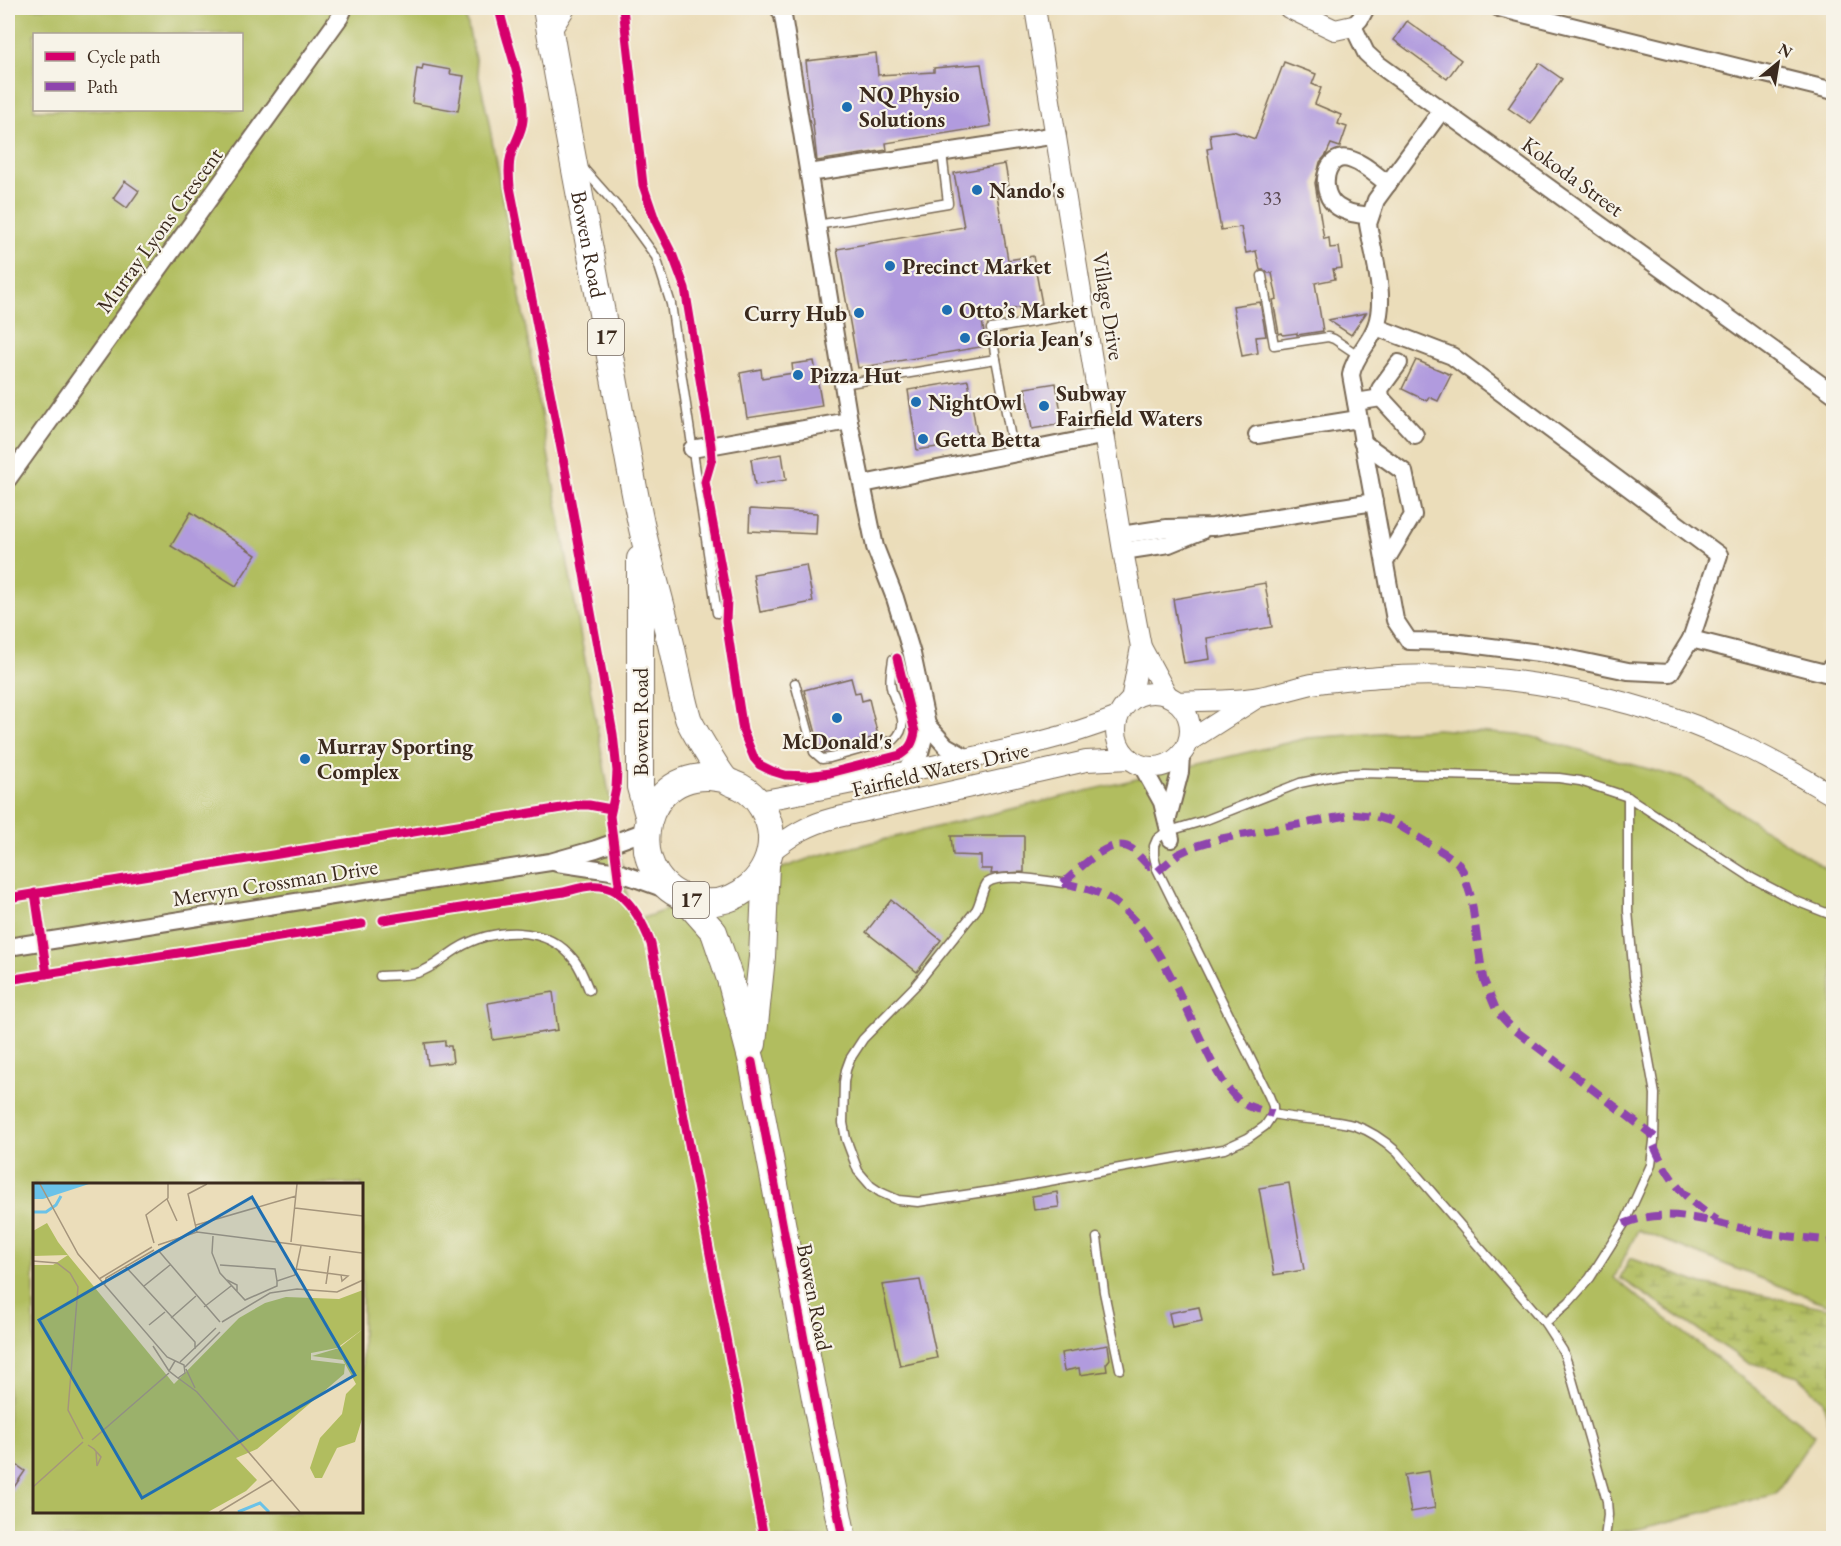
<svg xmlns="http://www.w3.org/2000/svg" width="1841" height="1546" viewBox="0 0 1841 1546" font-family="'EB Garamond',serif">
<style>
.wetland{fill:url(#wetland-marsh);stroke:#76743e;stroke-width:1.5}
.pitch{fill:#b1bd5f;stroke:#76743e;stroke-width:1.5;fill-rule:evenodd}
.building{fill:#b19bde}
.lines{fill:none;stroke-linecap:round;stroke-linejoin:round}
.service-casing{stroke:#796955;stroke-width:11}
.minor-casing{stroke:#796955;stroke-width:20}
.tertiary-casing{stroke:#796955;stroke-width:22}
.primary-casing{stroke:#796955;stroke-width:28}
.service{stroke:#fff;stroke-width:8}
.minor{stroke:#fff;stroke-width:16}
.tertiary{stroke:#fff;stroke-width:20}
.primary{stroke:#fff;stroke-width:26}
.quiet{stroke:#8e44ad;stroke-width:8;stroke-dasharray:15 8;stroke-linecap:butt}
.cycleway-casing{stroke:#f7f3e8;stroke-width:13}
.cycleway{stroke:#d6006c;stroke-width:9}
.poi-dot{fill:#1f6fb2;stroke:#f7f3e8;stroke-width:2}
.labels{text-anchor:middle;stroke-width:4.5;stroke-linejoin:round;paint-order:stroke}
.number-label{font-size:20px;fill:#58464e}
.shield{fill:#f7f3e8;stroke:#73665b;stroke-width:1.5}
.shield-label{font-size:21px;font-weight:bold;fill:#3b2a1e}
.poi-label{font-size:22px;font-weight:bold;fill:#3b2a1e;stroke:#f7f3e8;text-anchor:start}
.street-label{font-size:22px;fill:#3b2a1e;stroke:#f7f3e8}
.inset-river{fill:none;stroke:#6bc2e8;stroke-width:3}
.inset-road{fill:none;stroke:#a5957c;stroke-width:1.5}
.view{fill:#1f6fb2;fill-opacity:0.15;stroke:#1f6fb2;stroke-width:3}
.inset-edge{fill:none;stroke:#3b2a1e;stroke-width:3}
</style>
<defs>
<pattern id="wetland-marsh" width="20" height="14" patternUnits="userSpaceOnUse" patternTransform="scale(1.5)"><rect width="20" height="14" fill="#b1bd5f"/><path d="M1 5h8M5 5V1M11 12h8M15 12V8" fill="none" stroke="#919a4e"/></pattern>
</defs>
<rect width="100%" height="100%" fill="#f7f3e8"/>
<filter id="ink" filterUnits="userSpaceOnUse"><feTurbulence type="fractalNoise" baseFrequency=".0167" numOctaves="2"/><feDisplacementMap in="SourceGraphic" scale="12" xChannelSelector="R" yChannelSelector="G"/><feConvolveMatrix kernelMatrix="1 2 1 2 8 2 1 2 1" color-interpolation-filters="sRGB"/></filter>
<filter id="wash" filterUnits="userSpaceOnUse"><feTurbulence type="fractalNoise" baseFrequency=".008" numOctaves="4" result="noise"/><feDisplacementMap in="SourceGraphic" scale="24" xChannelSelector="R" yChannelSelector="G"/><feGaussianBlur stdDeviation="1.35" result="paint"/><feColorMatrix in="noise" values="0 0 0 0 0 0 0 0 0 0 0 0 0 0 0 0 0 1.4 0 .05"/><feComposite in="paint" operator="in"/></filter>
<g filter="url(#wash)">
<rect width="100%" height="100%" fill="#ebddba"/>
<path class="wetland" d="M1630,1258L1702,1284L1833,1309V1439L1823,1401L1799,1376L1747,1362L1620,1278Z"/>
<path class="pitch" d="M8,8H464L488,118L632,922L816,856L1307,738L1437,729L1530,736L1688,780L1833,873V1303L1826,1304L1638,1230L1614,1278L1815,1435L1775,1494L1643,1528L1586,1538H8ZM34,34H242V110H34ZM34,1184H362V1512H34Z"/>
<g id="blocks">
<g class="building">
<path d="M1407,21L1461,60L1447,79L1394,40Z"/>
<path d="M876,53L878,75L934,72V68L981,64L991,126L886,143L887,150L817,161L806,61Z"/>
<path d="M1284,62L1316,74L1312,84L1321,88L1315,104L1341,115L1338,124L1347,127L1340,147L1331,144L1326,155L1320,162L1315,183L1324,239L1329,238L1330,248L1339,247L1342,268L1333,269L1335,279L1315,283L1323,331L1297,335V333L1283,335L1282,333L1279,334L1273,300L1277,299L1272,273H1268L1264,270H1260L1256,251L1246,253L1241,227L1221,230L1207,149L1212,148L1210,134L1233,131L1255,139Z"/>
<path d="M1539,63L1562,79L1531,124L1508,108Z"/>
<path d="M423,65L451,70L450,74L464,76L458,111L412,103L417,69L422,70Z"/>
<path d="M1005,164L1009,187L996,189L1008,260L1033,256L1042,304L981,314L986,346L858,368L837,249L964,227L954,173Z"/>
<path d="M125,181L139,191L127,208L113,198Z"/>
<path d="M1260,302L1266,336L1256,337L1258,353L1242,356L1233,306Z"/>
<path d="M1366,313L1351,335L1328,320Z"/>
<path d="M1416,360L1451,375L1438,401L1429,397L1427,401L1402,389Z"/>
<path d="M814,361L822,406L747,418L740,373L761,369L762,378L793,373L792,364Z"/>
<path d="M968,380L978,441L917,450L908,390Z"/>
<path d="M1056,383L1063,424L1032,429L1025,388Z"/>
<path d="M782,454L786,480L755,485L751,459Z"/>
<path d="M750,509L817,513L816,534L749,531Z"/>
<path d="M191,512L256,555L236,586L171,546Z"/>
<path d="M806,565L813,602L760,612L753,574Z"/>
<path d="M1265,583L1272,627L1207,638L1210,659L1184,663L1173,599Z"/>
<path d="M851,678L855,693L860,692L862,701L869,699L878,736L824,752L820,748L804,690Z"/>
<path d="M951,836H1024V872L991,874L992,869H981V856L953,855Z"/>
<path d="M891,900L941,940L917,972L866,932Z"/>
<path d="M553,992L558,1030L493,1040L488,1003Z"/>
<path d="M445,1041V1046H451L453,1062L428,1065L425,1043Z"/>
<path d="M1289,1183L1304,1270L1274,1275L1259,1188Z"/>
<path d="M1057,1192L1059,1207L1034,1210L1032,1196Z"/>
<path d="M920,1280L937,1358L900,1366L882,1285Z"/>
<path d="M1199,1307L1202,1321L1172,1327L1169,1313Z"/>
<path d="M1108,1345L1110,1359L1106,1364L1107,1371L1080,1375L1079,1368L1064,1371L1061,1353Z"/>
<path d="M8,1459L25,1471L8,1496Z"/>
<path d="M1429,1471L1435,1508L1411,1512L1404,1475Z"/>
</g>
</g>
</g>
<g filter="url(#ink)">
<use href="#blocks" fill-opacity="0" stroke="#796955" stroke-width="1.5"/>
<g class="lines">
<g class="service-casing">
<g id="service">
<path d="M582,167L629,220L656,257L671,304L717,613"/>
<path d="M817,225L948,203L942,153"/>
<path d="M1262,276L1274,345L1328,337L1334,339L1358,355"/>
<path d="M996,359L1014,454"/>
<path d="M843,384L996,359L991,329L1086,313"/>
<path d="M795,683L814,752L822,759L830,758L894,740C913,723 894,706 891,687C889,678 892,668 893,659"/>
<path d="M1063,883C1046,881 1001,872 987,883C983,887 980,904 976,910L915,986L863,1039L850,1059L846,1070L844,1082L843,1123L846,1139L858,1171L871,1186L880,1192L898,1200L918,1202L1011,1188L1224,1149L1248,1138L1265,1126L1273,1114V1106L1269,1096L1157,869L1154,856V846L1157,839L1166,832L1206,820L1300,783L1343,774L1363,773L1559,778L1580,781L1628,797L1752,878L1796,901L1834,916"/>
<path d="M380,976C392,975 405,976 417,973C432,969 444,957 457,949C492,927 548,924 575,961C581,969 585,980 589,990"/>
<path d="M1273,1114C1327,1126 1351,1110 1397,1152L1545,1323L1563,1351L1568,1365L1607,1501L1608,1515L1605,1538"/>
<path d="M1097,1238L1104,1292L1120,1369"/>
<path d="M1545,1323L1569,1302L1590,1278L1624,1224L1651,1165L1654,1141L1655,1094L1634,977L1628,911V797"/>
</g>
</g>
<g class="minor-casing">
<g id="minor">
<path d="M779,8L783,16L849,421L875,547L895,598L912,654L927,725L920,753L904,772"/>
<path d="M1366,8L1360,19L1353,26L1366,53L1378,64L1834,394"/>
<path d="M1499,8L1834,91"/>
<path d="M1442,110L1376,200L1368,224C1373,254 1387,297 1376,326C1370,344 1354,356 1351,375L1395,620L1409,641L1453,642L1547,654L1628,671L1670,673L1691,639L1825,673L1834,664"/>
<path d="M809,173L1057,135"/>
<path d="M1370,216C1358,214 1348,214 1338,207C1317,194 1324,149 1352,160C1365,164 1377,176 1388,184"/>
<path d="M1376,327L1452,356L1719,555L1691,639"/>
<path d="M1381,398L1415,435"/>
<path d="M1356,402L1381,398L1380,389L1399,363"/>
<path d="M1257,435L1358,419"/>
<path d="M1362,442L1404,472L1413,515L1385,562"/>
<path d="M692,449L849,421"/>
<path d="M8,479L340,17L344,8"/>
<path d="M863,484L1106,435"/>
<path d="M1121,535L1167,528L1213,527L1374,502"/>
<path d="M1123,551L1169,544L1201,531"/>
<path d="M927,725L946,746L969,759"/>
<path d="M1142,766L1162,802L1171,839"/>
<path d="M1168,818L1180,772L1181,755"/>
<path d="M557,863L618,872L668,890"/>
<path d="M8,947L550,862L596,849L646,831"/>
</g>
</g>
<g class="tertiary-casing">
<g id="tertiary">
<path d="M1035,8L1123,551L1141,647L1167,695"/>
<path d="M1289,8L1335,30L1353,26"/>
<path d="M550,32L565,8"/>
<circle cx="1153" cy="730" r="37"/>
<path d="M1131,700L1141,647"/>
<path d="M1177,702C1204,700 1233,702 1259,697C1277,694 1294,688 1312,684C1334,680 1358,679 1380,677C1494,668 1630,694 1734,742C1769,757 1801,777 1834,796"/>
<path d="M1189,741L1255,699"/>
<path d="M758,801C818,791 877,778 937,765C998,752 1060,740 1118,717"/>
<path d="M770,852C792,835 807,825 834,818L1086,761L1130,759"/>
</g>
</g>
<g class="primary-casing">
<g id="primary">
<path id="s1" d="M546,8C566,128 590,247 612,367C621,416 629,465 639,514C647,555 659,595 669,636C676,663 680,691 688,718C690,725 720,774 725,779C729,783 736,784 741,787C758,796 770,817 771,836C773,875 737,909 697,901C623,887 633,776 708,777C713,777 720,779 725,779"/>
<path d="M640,559V787L649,819"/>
<path d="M683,897L714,932L730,979L752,1062L817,1409L843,1538"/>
<path d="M753,1044L762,957L766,865"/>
</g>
</g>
<use href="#service" class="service"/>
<use href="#minor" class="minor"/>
<use href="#tertiary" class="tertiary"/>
<use href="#primary" class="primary"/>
<g class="quiet">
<path d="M1158,871L1178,854L1195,846L1219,839L1356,814L1374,816L1393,822L1446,854L1457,862L1463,871L1471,897L1483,978L1497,1012L1511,1027L1655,1137"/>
<path d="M1063,883C1077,886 1091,889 1103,895C1153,922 1180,997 1204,1046C1213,1064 1223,1087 1239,1100C1248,1108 1262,1110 1273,1114"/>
<path d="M1063,883C1079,870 1110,834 1132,849C1138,854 1143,861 1149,866L1156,865"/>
<path d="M1654,1146C1670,1181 1684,1199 1717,1220"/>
<path d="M1624,1224C1667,1205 1712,1223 1755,1231C1781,1236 1807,1238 1834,1241"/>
</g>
<g class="cycleway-casing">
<g id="cycleway">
<path d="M499,8C506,43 525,84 523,120C522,133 514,143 511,155C508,165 509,176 510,187L566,474L613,734L617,771L616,788L610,816L619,884L617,892C634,906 643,923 651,944L764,1538"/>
<path d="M623,8L643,185L655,220L673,256L685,288L711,446L712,458L705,482L727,599L726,621L743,731L754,758L760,765L772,771L785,775L807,776L830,773L900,755C909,749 913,744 915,732L897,658"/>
<path d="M35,893L47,974"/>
<path d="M8,898L580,805H589L611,809"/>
<path d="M383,920L564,892C583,887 599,881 617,892"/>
<path d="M8,980L362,924"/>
<path d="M752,1062L817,1409L843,1538"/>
</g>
</g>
<use href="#cycleway" class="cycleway"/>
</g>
</g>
<g class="poi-dot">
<circle cx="847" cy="107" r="6"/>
<circle cx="977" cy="190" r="6"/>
<circle cx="890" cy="266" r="6"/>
<circle cx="947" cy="310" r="6"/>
<circle cx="859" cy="313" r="6"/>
<circle cx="965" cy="338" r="6"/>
<circle cx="798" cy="375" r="6"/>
<circle cx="916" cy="402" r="6"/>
<circle cx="1044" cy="406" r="6"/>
<circle cx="923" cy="439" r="6"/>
<circle cx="837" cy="718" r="6"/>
<circle cx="305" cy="759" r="6"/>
</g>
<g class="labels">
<g class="number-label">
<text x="1272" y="205">33</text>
</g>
<g class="shield">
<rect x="588" y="319" width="36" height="36" rx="4.5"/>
<rect x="673" y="882" width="36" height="36" rx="4.5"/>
</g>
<g class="shield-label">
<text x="606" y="344">17</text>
<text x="691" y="907">17</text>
</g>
<g class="poi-label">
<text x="859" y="102">NQ Physio<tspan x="859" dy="25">Solutions</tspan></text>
<text x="989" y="198">Nando's</text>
<text x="902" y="274">Precinct Market</text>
<text x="959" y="318">Otto’s Market</text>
<text x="847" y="321" text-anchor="end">Curry Hub</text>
<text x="977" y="346">Gloria Jean's</text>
<text x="810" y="383">Pizza Hut</text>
<text x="1056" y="401">Subway<tspan x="1056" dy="25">Fairfield Waters</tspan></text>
<text x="928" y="410">NightOwl</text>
<text x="935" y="447">Getta Betta</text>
<text x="837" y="749" text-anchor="middle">McDonald's</text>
<text x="317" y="754">Murray Sporting<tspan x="317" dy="25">Complex</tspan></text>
</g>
<g class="street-label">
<text transform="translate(1573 176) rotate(36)" y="8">Kokoda Street</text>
<text transform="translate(159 230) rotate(-54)" y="8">Murray Lyons Crescent</text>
<text dy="8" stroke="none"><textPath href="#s1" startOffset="240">Bowen Road</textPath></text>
<text transform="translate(1109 306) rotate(81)" y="8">Village Drive</text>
<text transform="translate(640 722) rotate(-90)" y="8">Bowen Road</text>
<text transform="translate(940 769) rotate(-13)" y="8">Fairfield Waters Drive</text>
<text transform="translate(275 882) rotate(-9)" y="8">Mervyn Crossman Drive</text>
<text transform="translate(815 1297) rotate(79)" y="8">Bowen Road</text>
</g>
</g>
<g transform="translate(33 1183)">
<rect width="330" height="330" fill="#ebddba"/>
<path d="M14,40L25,59L35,72L0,73V48Z" fill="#b1bd5f"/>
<path d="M330,146V233L322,259L304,265L289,295H282L277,285L287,255L309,231L313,211L323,201L310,177L279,173L306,165Z" fill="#b1bd5f"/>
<path d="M35,72L141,201L206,135L232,120L253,114L306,116L330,107V146L304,165L278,170V177L312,181L311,191L224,266L203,275L224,297L213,308L175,329H0V82H20Z" fill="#b1bd5f"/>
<path d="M0,1H56L10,16H0Z" fill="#6bc2e8"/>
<path class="inset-river" d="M0,29H13L23,22L28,13M205,329L227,320L236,329"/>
<path class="inset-road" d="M7,1L45,71L134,174L151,182L152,190L145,195L136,188L142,178M134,16L144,38M262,25L330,33M163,42L263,13M164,49L155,11L174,1M180,53L179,70L187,90L212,117L244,103V98L262,92L268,63M258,59L264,1M121,60L113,32L135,15V1M125,62L164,49L329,70M125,67L187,139M0,78L24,80L37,90L45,104L35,227L50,256M187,82L242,86L244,98M92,83L162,159V166M263,86L308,92L315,93L309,98L308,92M66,96L119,64M194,97L204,102V109M72,101L73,95L121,67M293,101L297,73M111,103L137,82M171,124L198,103M138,135L163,113M189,139L237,110L264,106L304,109L330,97M116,142L132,129M120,163L136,188M147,179L183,145M152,184L187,149M153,186L162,205M145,195L164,209L267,329M59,257L136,190M55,262L61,266L68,274L64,283L63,268M0,304L50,259M186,329L239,297"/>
<path class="view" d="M219,14L322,192L109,315L6,137Z"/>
<rect width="330" height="330" class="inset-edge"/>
</g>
<rect width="1841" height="1546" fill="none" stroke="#f7f3e8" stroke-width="30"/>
<rect x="33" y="33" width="210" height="78" fill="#f7f3e8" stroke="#aca397" stroke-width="1.5"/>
<rect x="45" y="52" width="30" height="9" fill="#d6006c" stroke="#aca397" stroke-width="1.5"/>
<text x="87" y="63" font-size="18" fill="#3b2a1e">Cycle path</text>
<rect x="45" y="82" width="30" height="9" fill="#8e44ad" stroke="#aca397" stroke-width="1.5"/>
<text x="87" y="93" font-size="18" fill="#3b2a1e">Path</text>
<g transform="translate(1778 63) rotate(30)" stroke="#f7f3e8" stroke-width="4.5" paint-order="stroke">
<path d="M0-4.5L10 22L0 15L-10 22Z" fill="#3b2a1e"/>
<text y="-9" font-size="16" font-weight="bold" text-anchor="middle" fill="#3b2a1e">N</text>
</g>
</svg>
